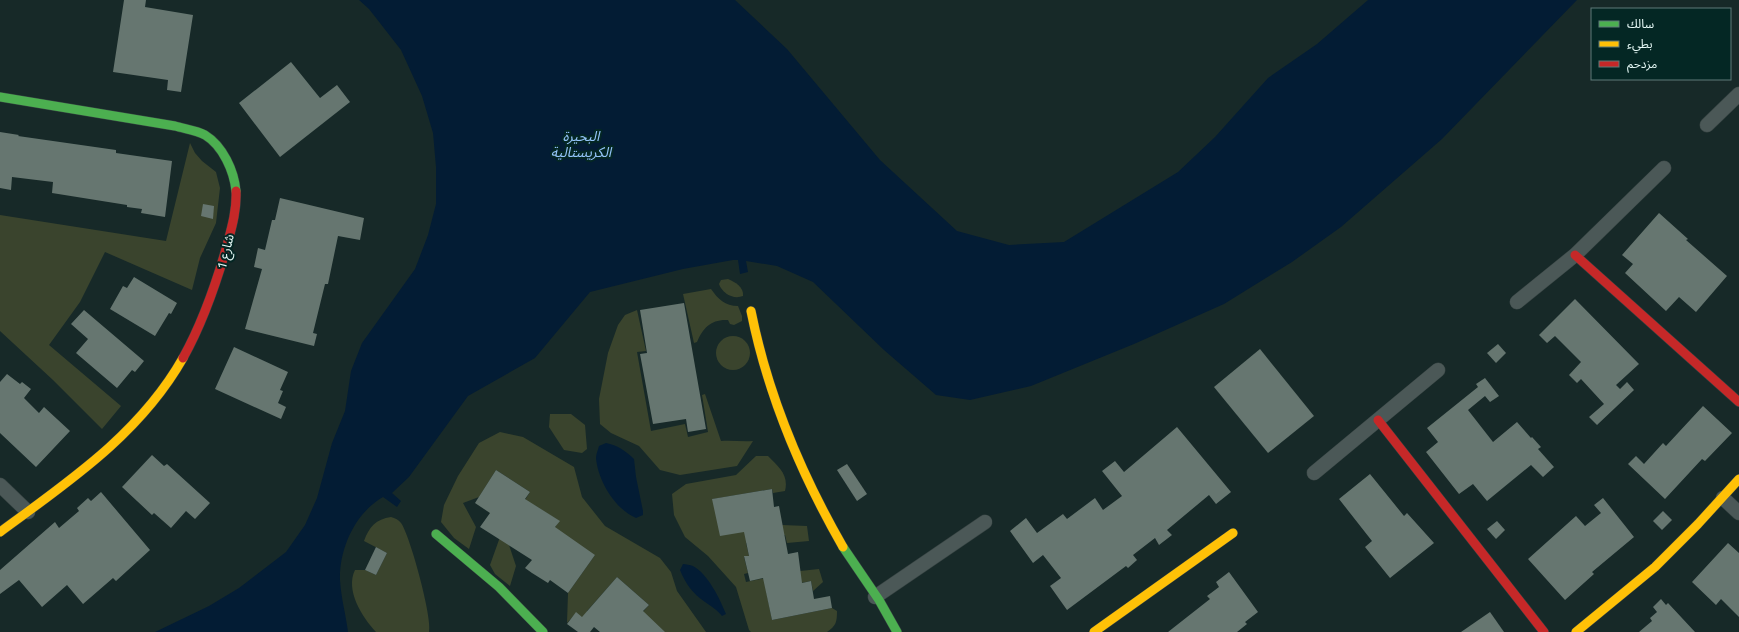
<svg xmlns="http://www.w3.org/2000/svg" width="1739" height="632" viewBox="0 0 1739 632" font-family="'Work Sans','Noto Sans Arabic',sans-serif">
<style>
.green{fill:#3a442d}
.water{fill:#031c34}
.building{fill:#667670}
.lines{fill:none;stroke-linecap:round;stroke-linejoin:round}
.street-casing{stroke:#364342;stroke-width:15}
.fast-casing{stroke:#364342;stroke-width:10}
.slow-casing{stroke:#364342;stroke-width:10}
.jam-casing{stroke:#364342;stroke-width:10}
.street{stroke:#4b5857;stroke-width:14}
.fast{stroke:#4caf50;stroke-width:9}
.slow{stroke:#ffc107;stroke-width:9}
.jam{stroke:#c62828;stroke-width:9}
.labels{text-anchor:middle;stroke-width:4;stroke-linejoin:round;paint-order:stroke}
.street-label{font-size:13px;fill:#e6f9f6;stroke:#042724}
.water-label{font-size:14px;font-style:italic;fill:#95c5fa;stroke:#042724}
</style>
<rect width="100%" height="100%" fill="#172928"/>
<g class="green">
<path d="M190,143L195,153L202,161L216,172L220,188L216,223L200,258L192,290L105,252L80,302L49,345L121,406L102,429L53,380L0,331V215L166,241Z"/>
<path d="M728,279C735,282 744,287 743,296C733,300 722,293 719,284L721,280Z"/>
<path d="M711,289C718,299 725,306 738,306L742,316V321L734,325L730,324L728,320C711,319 703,328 697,342L694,343L683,294Z"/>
<path d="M637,310L646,351L637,352L651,431L685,424L688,437L708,432L702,395L705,394L721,441C732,440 742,442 753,441L737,466L680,475L660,470L639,446L611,433L600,424L599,399L608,353L618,325L625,315Z"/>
<circle cx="733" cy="353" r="17"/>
<path d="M550,414H571L585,425L587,449L582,453L564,450L549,427Z"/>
<path d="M500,432L523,437L574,467L582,497L605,526L660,558L671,572L677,591L706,632H625L649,605L617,577L587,611L590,624L576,613L567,623L568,593L595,555L536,556L559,521L534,505L509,545L516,566L510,586L495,574L490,565L505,523L509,525L530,492L496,470L479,497L463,503L476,527L469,549L454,538L441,522L444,505L458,476L479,443Z"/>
<path d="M756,456H768C779,467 789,475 785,491L773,493L772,489L713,499L782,525L807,526L809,541L787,543L785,535L746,543L749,556L744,557L748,573L744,574L746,582L800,571L819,569L823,582L813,591L811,581L766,590L772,620L832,608L837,611C837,622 836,626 827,632H751L749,630L736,587L708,556L685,537L674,515L672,494L686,484L736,475Z"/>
<path d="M391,517C395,518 399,520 401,523C410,535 433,620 429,632H376C362,617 345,590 355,570H365L376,575L387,553L364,541C369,527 376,519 391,517Z"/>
</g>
<g class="water">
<path d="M359,0H735L787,49L880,160L957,231L1009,245L1064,242L1178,172L1215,137L1268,78L1317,44L1368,0H1577L1442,139L1341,227L1292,262L1224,304L1134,344L1031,386L970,400L936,395L884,350L813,282L777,266L746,261L748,272L740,274L738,260H733L683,269L590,292L535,358L468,396L409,477L392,493L401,501L397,507L383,497C355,513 339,549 340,580C341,598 346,615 348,632H155L209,606L239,588L286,552L305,525L317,498L332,443L345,411L351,371L362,343L415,269L428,235L436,204V167L433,133L422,96L401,50L369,9Z"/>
<path d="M606,443C617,445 626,451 634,459L636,477L643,511V515L636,518C615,509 598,481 596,458C596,454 598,450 599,446Z"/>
<path d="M683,564C686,564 690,565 693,566C708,574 720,599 726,614L722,616C716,609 712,607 705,602C693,594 685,583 680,570Z"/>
</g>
<g class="building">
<path d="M124,0H146L145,7L193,15L181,92L167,90L168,80L113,72Z"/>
<path d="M291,62L320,98L337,85L350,102L280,157L239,103Z"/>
<path d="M0,132L19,135L18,136L116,150V153L172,161L165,217L141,213L142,209L127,207V205L52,193L53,182L12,177L11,190L0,188Z"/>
<path d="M280,198L364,218L360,240L338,236L328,284H325L313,333L317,334L314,346L245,329L262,269L254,267L258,248L265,250L272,220H275Z"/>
<path d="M203,204L214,206L213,219L201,216Z"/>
<path d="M1659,213L1688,239L1686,240L1727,276L1696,312L1679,297L1666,311L1625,273L1633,264L1622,255Z"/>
<path d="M134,277L177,303L171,314L169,313L155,336L110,309L123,286L127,288Z"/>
<path d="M1575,299L1639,364L1616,385L1620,389L1627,382L1634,390L1597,425L1589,417L1604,404L1581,379L1577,383L1569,375L1581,362L1555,336L1547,343L1539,335Z"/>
<path d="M684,303L706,429L688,432L686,419L653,424L640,354L647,353L640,310Z"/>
<path d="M84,310L144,361L135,372L132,370L117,388L76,353L88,339L71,324Z"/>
<path d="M1498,344L1506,353L1496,363L1487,353Z"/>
<path d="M234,347L288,372L280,390L283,391L278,403L286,407L281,419L215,389Z"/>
<path d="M1260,349L1314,416L1268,453L1214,387Z"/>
<path d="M7,374L20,384L22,382L31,389L24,398L39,413L44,407L70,431L36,467L0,433V382Z"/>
<path d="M1485,378L1499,396L1490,402L1485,396L1468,410L1493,442L1517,422L1531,438L1532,437L1541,447L1538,449L1554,467L1543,477L1531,465L1487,501L1473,484L1459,494L1426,452L1438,442L1427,428L1478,387L1476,384Z"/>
<path d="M1703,406L1732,433L1705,461L1702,459L1665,499L1628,464L1636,456L1644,464L1663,443L1666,446Z"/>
<path d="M1177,427L1231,492L1216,504L1209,495L1167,530L1172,535L1159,545L1155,538L1133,555L1137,560L1128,568L1126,566L1067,610L1050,586L1061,578L1043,555L1033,563L1010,531L1026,518L1037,533L1063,514L1067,519L1095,498L1103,510L1122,496L1102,471L1115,461L1124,472Z"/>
<path d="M152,455L164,466L167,464L210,503L195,519L186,511L171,528L154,513L152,515L122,487Z"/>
<path d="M847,464L867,494L857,501L837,470Z"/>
<path d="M496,470L530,492L525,499L560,521L555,527L595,555L568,593L550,580L548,583L532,573L525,568L532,560L480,527L490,513L475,503Z"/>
<path d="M1370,474L1404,516L1407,513L1434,543L1390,578L1365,547L1372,541L1339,499Z"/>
<path d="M772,489L774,507L779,506L788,554L798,552L802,583L811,581L814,599L830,596L832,608L772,620L763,578L750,581L744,556H749L744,532L720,536L712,499Z"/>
<path d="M101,492L150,550L116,581L113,578L83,604L67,585L42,607L19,580L0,594V570L55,522L59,528L79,511L77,508L88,498L91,501Z"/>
<path d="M1603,498L1634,537L1592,572L1594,574L1565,600L1528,559L1576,516L1585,526L1601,513L1594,505Z"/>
<path d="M1663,511L1672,520L1662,530L1653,521Z"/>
<path d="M1497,521L1505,530L1496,539L1487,529Z"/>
<path d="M1728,543L1739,553V617L1721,599L1716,605L1692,582Z"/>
<path d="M376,547L387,553L376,575L365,570Z"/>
<path d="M1229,572L1258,612L1245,622L1247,624L1237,632H1168L1210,599L1207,596L1219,587L1216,582Z"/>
<path d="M617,577L649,605L643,611L665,632H600L594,627L590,632H578L567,624L576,612L582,617Z"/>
<path d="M1661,599L1666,605L1668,603L1695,632H1639L1652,621L1650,618L1657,612L1653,607Z"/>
<path d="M1490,612L1504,632H1461Z"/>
</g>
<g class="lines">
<g class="street-casing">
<g id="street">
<path d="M1707,125L1739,94"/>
<path d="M1517,302L1575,255L1664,168"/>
<path d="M1314,473L1438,370"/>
<path d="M0,485L28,512"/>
<path d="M1723,498L1739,513"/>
<path d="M875,597L985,522"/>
</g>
</g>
<g class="fast-casing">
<g id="fast">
<path d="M0,97L175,126C185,129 196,130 205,135C223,146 234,171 236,191"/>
<path d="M436,534L499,587L543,632"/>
<path d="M843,547L879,600L897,632"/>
</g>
</g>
<g class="slow-casing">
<g id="slow">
<path d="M751,311C768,396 800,472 843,547"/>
<path d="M0,532C68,482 140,434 183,358"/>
<path d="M1094,632L1233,533"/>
<path d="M1576,632L1655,567L1698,524L1739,479"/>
</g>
</g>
<g class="jam-casing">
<g id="jam">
<path d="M1575,255L1739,402"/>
<path d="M183,358C202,324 215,287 226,249C231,230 237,211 236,191"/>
<path d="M1378,420L1544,632"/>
</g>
</g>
<use href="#street" class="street"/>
<use href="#fast" class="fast"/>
<use href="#slow" class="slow"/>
<use href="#jam" class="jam"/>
</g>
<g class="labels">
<g class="street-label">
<text transform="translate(225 251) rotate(-76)" y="5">شارع 1</text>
</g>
<g class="water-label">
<text x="581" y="141">البحيرة<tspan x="581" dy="16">الكريستالية</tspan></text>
</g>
</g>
<rect x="1591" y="8" width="140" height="72" fill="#042724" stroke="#5e7b78"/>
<rect x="1599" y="21" width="20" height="6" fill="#4caf50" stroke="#5e7b78"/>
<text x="1627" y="28" font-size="12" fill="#e6f9f6">سالك</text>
<rect x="1599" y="41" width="20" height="6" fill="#ffc107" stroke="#5e7b78"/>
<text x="1627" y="48" font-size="12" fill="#e6f9f6">بطيء</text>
<rect x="1599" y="61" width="20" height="6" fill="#c62828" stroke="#5e7b78"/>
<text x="1627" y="68" font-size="12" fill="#e6f9f6">مزدحم</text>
</svg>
